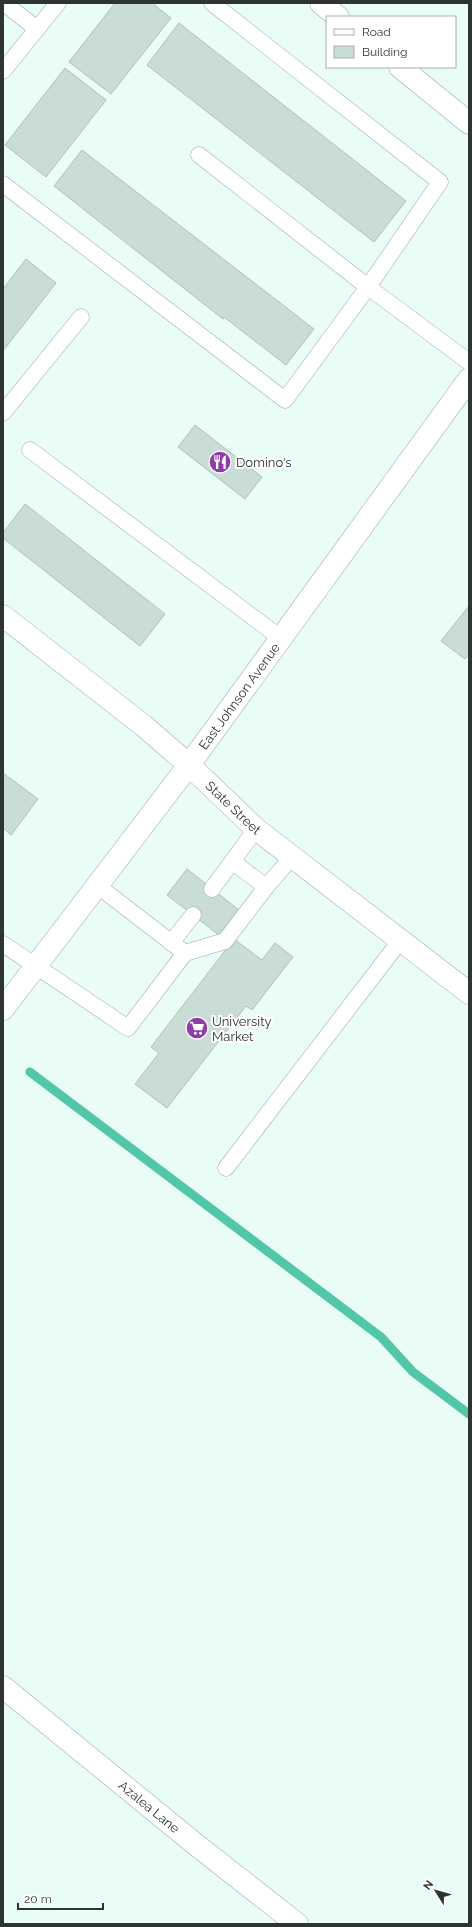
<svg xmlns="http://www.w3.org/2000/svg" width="472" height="1927" viewBox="0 0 472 1927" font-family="Raleway,sans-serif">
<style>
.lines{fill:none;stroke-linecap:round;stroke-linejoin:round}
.stream{stroke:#52c6a8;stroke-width:9}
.building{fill:#c9dcd5;stroke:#aec0ba}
.service-casing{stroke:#98aaa4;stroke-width:17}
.minor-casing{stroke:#98aaa4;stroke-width:23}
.secondary-casing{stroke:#98aaa4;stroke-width:23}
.service{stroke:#fff;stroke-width:16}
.minor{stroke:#fff;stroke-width:22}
.secondary{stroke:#fff;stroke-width:22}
.labels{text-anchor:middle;stroke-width:4;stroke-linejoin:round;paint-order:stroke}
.poi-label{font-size:13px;fill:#2d3432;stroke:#fff;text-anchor:start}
.street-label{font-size:13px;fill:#2d3432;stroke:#fff}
</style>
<rect width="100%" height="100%" fill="#e9fcf6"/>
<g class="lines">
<path class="stream" d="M30,1072L381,1337L413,1372L469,1414"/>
</g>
<g class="building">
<path d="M115,3H152L171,18L111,94L69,62Z"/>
<path d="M179,23L406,201L374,242L147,65Z"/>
<path d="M65,68L106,100L46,177L5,145Z"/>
<path d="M82,150L314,329L286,365L224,317L223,319L54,186Z"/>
<path d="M26,259L56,283L3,351V289Z"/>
<path d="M195,425L262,477L245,499L178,447Z"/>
<path d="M25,504L165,614L140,646L3,538V533Z"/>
<path d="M469,606V654L465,659L441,641Z"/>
<path d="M3,773L38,799L11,835L3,828Z"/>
<path d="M187,869L240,911L220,936L167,895Z"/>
<path d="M234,939L262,960L275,943L293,957L252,1010L246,1006L167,1108L135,1084L159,1053L151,1047Z"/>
</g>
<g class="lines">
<g class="service-casing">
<g id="service">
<path d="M4,3L37,29"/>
<path d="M3,71L58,3"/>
<path d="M199,155L368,287L469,362"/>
<path d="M3,184L285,400L368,287L440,182L212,3"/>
<path d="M3,413L81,317"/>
<path d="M30,450L282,639"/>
<path d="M233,862L266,887"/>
<path d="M212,889L256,829"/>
<path d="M171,943L193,915"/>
<path d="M3,944L128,1028L185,953L98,886"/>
<path d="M185,953L225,941L266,887L292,857"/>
<path d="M226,1168L400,941"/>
</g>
</g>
<g class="minor-casing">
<g id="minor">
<path d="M321,3L338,17"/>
<path d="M400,67L469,123"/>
<path id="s1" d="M3,616L144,726L189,765L256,829L469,993"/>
<path id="s2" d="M3,1687L194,1843L297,1924"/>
</g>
</g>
<g class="secondary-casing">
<g id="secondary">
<path id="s3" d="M3,1009L189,765L469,379"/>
</g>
</g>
<use href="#service" class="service"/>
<use href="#minor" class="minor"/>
<use href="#secondary" class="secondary"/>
</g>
<defs>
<g id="restaurant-disc" transform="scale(1.15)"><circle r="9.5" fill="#8e3caa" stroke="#fff"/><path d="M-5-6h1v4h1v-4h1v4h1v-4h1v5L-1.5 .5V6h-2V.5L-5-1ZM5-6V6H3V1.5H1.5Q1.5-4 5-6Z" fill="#fff"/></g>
<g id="supermarket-disc" transform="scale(1.15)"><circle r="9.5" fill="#8e3caa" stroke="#fff"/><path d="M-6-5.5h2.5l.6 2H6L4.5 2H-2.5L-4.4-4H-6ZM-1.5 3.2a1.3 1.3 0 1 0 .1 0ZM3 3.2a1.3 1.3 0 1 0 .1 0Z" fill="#fff"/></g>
</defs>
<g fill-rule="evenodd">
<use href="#restaurant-disc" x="220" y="462"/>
<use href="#supermarket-disc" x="197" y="1028"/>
</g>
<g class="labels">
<g class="poi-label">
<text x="236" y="467">Domino's</text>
<text x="212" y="1026">University<tspan x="212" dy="15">Market</tspan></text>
</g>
<g class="street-label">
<text dy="5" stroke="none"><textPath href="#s3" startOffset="392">East Johnson Avenue</textPath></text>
<text dy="5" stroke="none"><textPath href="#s1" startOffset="300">State Street</textPath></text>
<text dy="5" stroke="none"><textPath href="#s2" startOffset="189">Azalea Lane</textPath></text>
</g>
</g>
<rect width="472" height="1927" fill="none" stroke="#2d3432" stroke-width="8"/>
<rect x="326" y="16" width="130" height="52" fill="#ffffff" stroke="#abaead"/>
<rect x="334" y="29" width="20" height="6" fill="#ffffff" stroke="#abaead"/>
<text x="362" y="36" font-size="12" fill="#2d3432">Road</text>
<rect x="334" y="46" width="20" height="12" fill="#c9dcd5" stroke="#abaead"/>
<text x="362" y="56" font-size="12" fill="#2d3432">Building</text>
<g transform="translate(436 1891) rotate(307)" stroke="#ffffff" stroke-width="3" paint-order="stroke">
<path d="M0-3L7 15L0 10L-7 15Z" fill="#2d3432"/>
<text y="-6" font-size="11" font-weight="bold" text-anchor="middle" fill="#2d3432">N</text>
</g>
<path d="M18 1903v6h85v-6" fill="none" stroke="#2d3432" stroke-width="2"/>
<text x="24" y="1903" font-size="12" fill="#2d3432" stroke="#ffffff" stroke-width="3" paint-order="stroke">20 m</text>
</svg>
